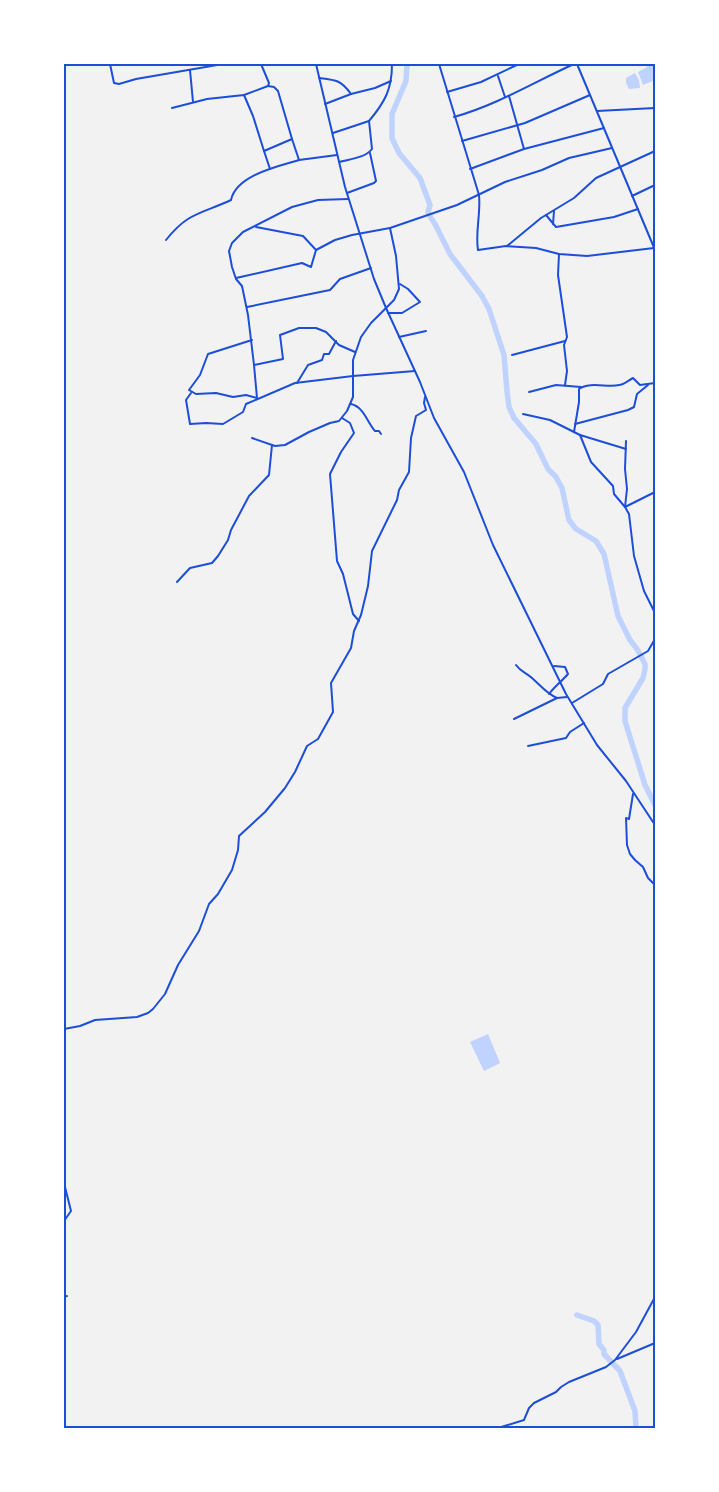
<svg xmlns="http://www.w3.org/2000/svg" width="719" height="1492" viewBox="0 0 719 1492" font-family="Raleway,sans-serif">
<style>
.water{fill:#bfd3fe}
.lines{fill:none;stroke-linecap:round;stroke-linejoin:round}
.river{stroke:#bfd3fe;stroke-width:5.5}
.minor{stroke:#1d4ed8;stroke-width:2}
.tertiary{stroke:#1d4ed8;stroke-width:2}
.neatline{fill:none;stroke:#1d4ed8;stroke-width:2}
</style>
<rect width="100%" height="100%" fill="#f2f2f2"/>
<g class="water">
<path d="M648,64H655V80L643,85L638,72L647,67Z"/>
<path d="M635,73L639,80L640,88L629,89L626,83V78Z"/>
<path d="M488,1034L500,1063L484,1071L470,1042Z"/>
</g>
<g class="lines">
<g class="river">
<path d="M407,64L406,81L392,114V138L399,153L420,178L430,205L428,212L431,218L435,224L450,254L482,296L489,309L504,355L507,391L509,407L514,418L536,444L548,469L556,477L562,488L569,520L576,529L596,541L604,554L618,616L630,640L637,649L645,664V669L643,678L625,708V721L645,785L655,805"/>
<path d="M577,1315L594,1321L598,1325L599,1344L604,1350V1354L620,1371L635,1411L636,1428"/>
</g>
<g class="minor">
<path d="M110,64L114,83L119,84L136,79L223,64"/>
<path d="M316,64L345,187L374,279L386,308L420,382L434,418L464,472L493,545L566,694L597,745L626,781L655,825"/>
<path d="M439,64L479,195C481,213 475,232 478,250L506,246L536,248L559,254L587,256L654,248"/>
<path d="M190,70L193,102"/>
<path d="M498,76L505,97"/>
<path d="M319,78C336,80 341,80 351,94"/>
<path d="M268,86L274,87L278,91L292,139"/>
<path d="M447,92L481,82L519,64"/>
<path d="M244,95L268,86L269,83L261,64"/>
<path d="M509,96L524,149"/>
<path d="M325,104L351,94L375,88L391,81"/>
<path d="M172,108L207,99L244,95L253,116L264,151L292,139L299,160L337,155"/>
<path d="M597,111L655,108"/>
<path d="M454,117C497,105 534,82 574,64"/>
<path d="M333,133L369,121"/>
<path d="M462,141L525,123L590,95"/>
<path d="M264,151L270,169"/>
<path d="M339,162C350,159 365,158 372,149L369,121C385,102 392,89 392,64"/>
<path d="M470,169L524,149L604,128"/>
<path d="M347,193L374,183L376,181L370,153"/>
<path d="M632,196L655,185"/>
<path d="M546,215L556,227L614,217L638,209"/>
<path d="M553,224L554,211"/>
<path d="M256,227L303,236L316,250"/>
<path d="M166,240C188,212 201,214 231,200C236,175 279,166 299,160"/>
<path d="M507,246L541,218L574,198L596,178L655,151"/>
<path d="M559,254L558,275L567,337L564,345L567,371L565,385"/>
<path d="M236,278L302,263L311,267L316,250L335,240L352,235L390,228L457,205L505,182L542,170L569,158L612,148"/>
<path d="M247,307L330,290L340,279L371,268"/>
<path d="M388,313H402L420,302L408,289L400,284"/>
<path d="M399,337L426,331"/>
<path d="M252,340L208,354L200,375L189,390L196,394L216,393L233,397L246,395L257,398L254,365L283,359L280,335L299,328H316L326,332L339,345L355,352"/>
<path d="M512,355L565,341"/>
<path d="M254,365L248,315L242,286L236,279L232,267L229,251L232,243L243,232L292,207L318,200L348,199"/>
<path d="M297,383L308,365L322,360L324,354H329L336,341"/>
<path d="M655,383L640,385L633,378C629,380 623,385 619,385C608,388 590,381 579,389V402L574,432L580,435L591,462L613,486L614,494L625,507L629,514L634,556L644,591L655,613"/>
<path d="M529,392L556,385L581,387"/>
<path d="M191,393L186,400L190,424L206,423L223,424L243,412L246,404L295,383L353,376L415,371"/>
<path d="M351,404C364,407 367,422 375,431H379L381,434"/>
<path d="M523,414L550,420L574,432"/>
<path d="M342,418L350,423L354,433L341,452L330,474L337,561L343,574L353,614L359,621"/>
<path d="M575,424L628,410L634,407L637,394L648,385"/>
<path d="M580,435L626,449"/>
<path d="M252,438L275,446L285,445L309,432L330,423L339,421L347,411L353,397V360L361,337L371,323L394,300L399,289L396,256L390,228"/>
<path d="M626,441L625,469L627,489L625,507L655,492"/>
<path d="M177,582L190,568L212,563L218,556L228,540L231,530L249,496L269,475L272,445"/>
<path d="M516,665C521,672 525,672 532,678C540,685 547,694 557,698"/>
<path d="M549,694C555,686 562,681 568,674L565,667L554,666"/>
<path d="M572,703L603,684L608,674L648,651L655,639"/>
<path d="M514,719L557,698L567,697"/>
<path d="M528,746L566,738L570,732L584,723"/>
<path d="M633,794L629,819L626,818L627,845L630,854L635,860L643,867L648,878L655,885"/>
<path d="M64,1029L80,1026L95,1020L137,1017L148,1013L153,1009L165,994L178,965L199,931L209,904L218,894L232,870L238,850L239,836L265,812L285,788L295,772L307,746L318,739L333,712L331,683L351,648L354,631L361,615L368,586L372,551L397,500L399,490L409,472L411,438L416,416L426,410L424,403L425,397"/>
<path d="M64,1183L71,1211L64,1221"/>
<path d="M64,1297L67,1296"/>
<path d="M617,1359L655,1343"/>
<path d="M498,1428L524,1420L529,1408L534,1403L556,1392L561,1387L569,1382L606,1367L615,1360L636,1332L655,1297"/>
</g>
<path class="tertiary" d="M577,64L655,250"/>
</g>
<rect width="719" height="1492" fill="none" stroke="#ffffff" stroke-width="130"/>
<rect x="65" y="65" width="589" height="1362" class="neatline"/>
</svg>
